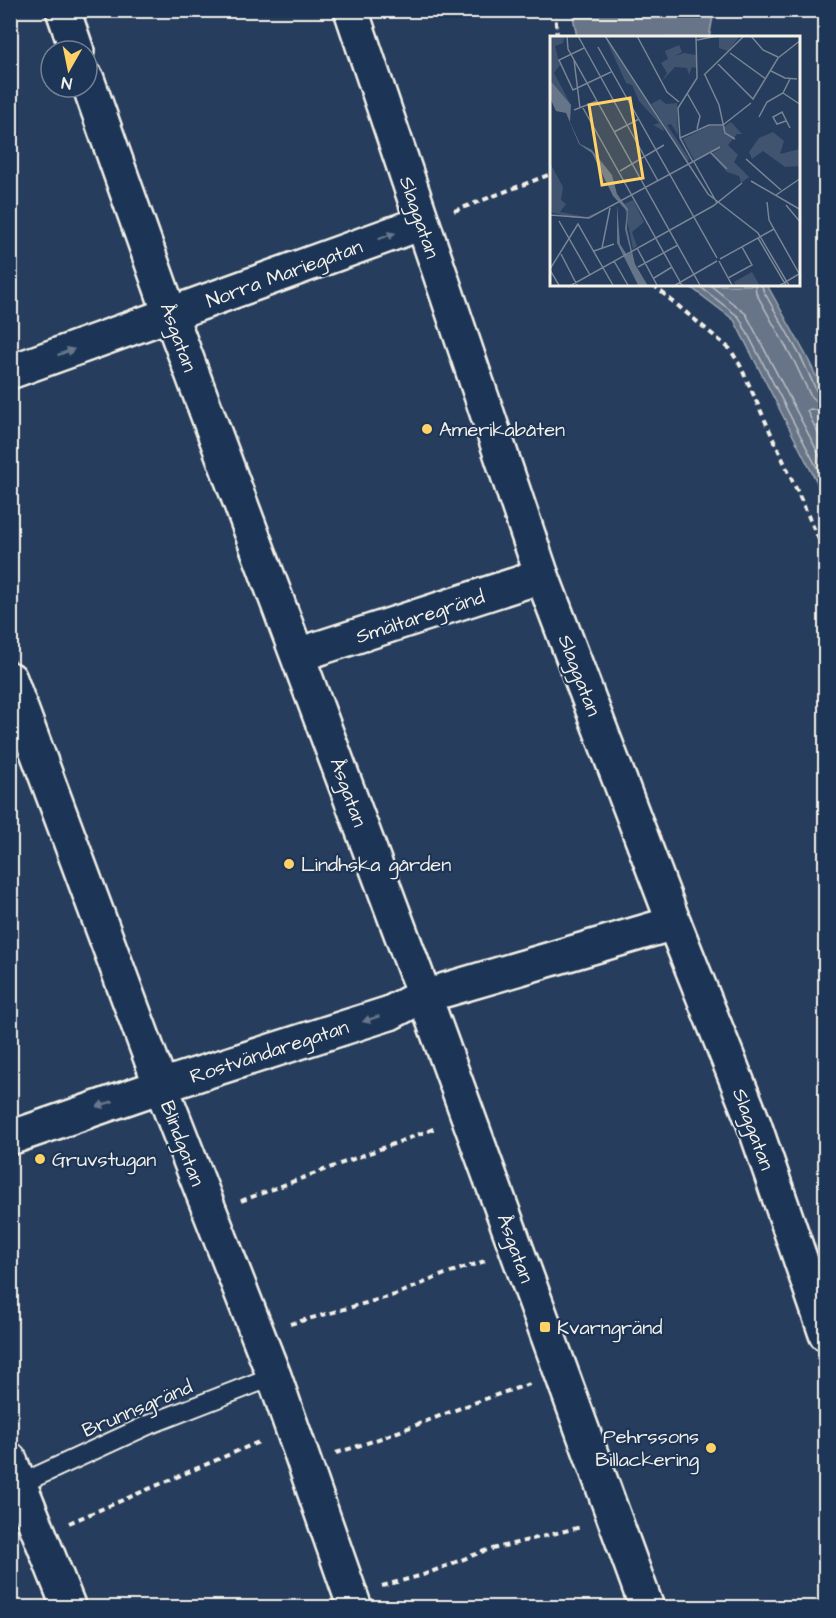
<svg xmlns="http://www.w3.org/2000/svg" width="836" height="1618" viewBox="0 0 836 1618" font-family="'Architects Daughter',sans-serif">
<style>
.water{fill:#677588;stroke:#9fa7ae;stroke-width:1.5}
.lines{fill:none;stroke-linecap:round;stroke-linejoin:round}
.shore{stroke:#bcbfc2;stroke-width:1.5}
.service-casing{stroke:#f4f1e8;stroke-width:22}
.minor-casing{stroke:#f4f1e8;stroke-width:38}
.tertiary-casing{stroke:#f4f1e8;stroke-width:38}
.path{stroke:#f4f1e8;stroke-width:4;stroke-dasharray:6 4.5;stroke-linecap:butt}
.service{stroke:#1d3557;stroke-width:18}
.minor{stroke:#1d3557;stroke-width:33}
.tertiary{stroke:#1d3557;stroke-width:33}
.oneway{fill:#68778a}
.poi-dot{fill:#ffd166;stroke:#1d3557;stroke-width:2}
.labels{text-anchor:middle;stroke-width:4.5;stroke-linejoin:round;paint-order:stroke}
.street-label{font-size:20px;fill:#f4f1e8;stroke:#1d3557}
.poi-label{font-size:20px;fill:#f4f1e8;stroke:#1d3557;text-anchor:start}
.inset-road{fill:none;stroke:#788595;stroke-width:1.5}
.view{fill:#ffd166;fill-opacity:0.15;stroke:#ffd166;stroke-width:3}
.inset-edge{fill:none;stroke:#f4f1e8;stroke-width:3}
</style>
<rect width="100%" height="100%" fill="#263d5d"/>
<filter id="ink" filterUnits="userSpaceOnUse"><feTurbulence type="fractalNoise" baseFrequency=".0167" numOctaves="2"/><feDisplacementMap in="SourceGraphic" scale="12" xChannelSelector="R" yChannelSelector="G"/><feConvolveMatrix kernelMatrix="1 2 1 2 8 2 1 2 1" color-interpolation-filters="sRGB"/></filter>
<g filter="url(#ink)">
<g class="water">
<path d="M572,11V10L714,11L709,38L577,37Z"/>
<path d="M688,285H767L807,357L825,395V498L734,320Z"/>
</g>
<g class="lines">
<g class="shore">
<path d="M698,285L739,317L826,485"/>
<path d="M710,285L746,314L826,468"/>
<path d="M755,285L756,293L795,363L811,397L818,402L826,403"/>
<path d="M762,285L763,290L802,359L817,392L826,396"/>
<path d="M826,412L810,409L807,411L826,449"/>
</g>
<g class="service-casing">
<path id="service" d="M20,1484L148,1425L274,1376"/>
</g>
<g class="minor-casing">
<g id="minor">
<path d="M351,10L542,576L674,923L754,1124L826,1334"/>
<path d="M10,372L422,223"/>
<path d="M298,655L542,576"/>
<path d="M10,679L161,1086L274,1376L355,1608"/>
<path d="M445,990L674,923"/>
<path d="M10,1138L161,1086L390,1013L424,995"/>
<path d="M10,1460L69,1608"/>
</g>
</g>
<g class="tertiary-casing">
<g id="tertiary">
<path d="M63,10L77,51"/>
<path d="M87,79L170,314L424,995L647,1608"/>
</g>
</g>
<g class="path">
<path d="M555,10L557,38"/>
<path d="M454,211L551,174"/>
<path d="M653,285L730,349L740,365L826,555"/>
<path d="M241,1201L436,1128"/>
<path d="M290,1324L395,1295L445,1274L485,1261"/>
<path d="M336,1453C402,1433 464,1404 530,1384"/>
<path d="M69,1523L261,1441"/>
<path d="M382,1586L423,1575L484,1551L581,1527"/>
</g>
<use href="#service" class="service"/>
<use href="#minor" class="minor"/>
<use href="#tertiary" class="tertiary"/>
</g>
<defs><path id="oneway-solid" d="M-6-.8H1V-3.2L6.5 0L1 3.2V.8H-6Z" transform="scale(1.5)"/></defs>
<g class="oneway">
<use href="#oneway-solid" transform="translate(387 236) rotate(-20)"/>
<use href="#oneway-solid" transform="translate(66 352) rotate(-20)"/>
<use href="#oneway-solid" transform="translate(371 1019) rotate(162)"/>
<use href="#oneway-solid" transform="translate(105 1104) rotate(161)"/>
</g>
</g>
<g class="poi-dot">
<circle cx="427" cy="429" r="6"/>
<circle cx="289" cy="864" r="6"/>
<circle cx="40" cy="1159" r="6"/>
<rect x="539" y="1321" width="12" height="12" rx="3"/>
<circle cx="711" cy="1448" r="6"/>
</g>
<g class="labels">
<g class="street-label">
<text transform="translate(420 217) rotate(71)" y="7">Slaggatan</text>
<text transform="translate(284 273) rotate(-20)" y="7">Norra Mariegatan</text>
<text transform="translate(179 337) rotate(70)" y="7">Åsgatan</text>
<text transform="translate(420 616) rotate(-18)" y="7">Smältaregränd</text>
<text transform="translate(580 675) rotate(69)" y="7">Slaggatan</text>
<text transform="translate(349 792) rotate(70)" y="7">Åsgatan</text>
<text transform="translate(269 1051) rotate(-18)" y="7">Rostvändaregatan</text>
<text transform="translate(754 1129) rotate(70)" y="7">Slaggatan</text>
<text transform="translate(183 1143) rotate(69)" y="7">Blindgatan</text>
<text transform="translate(516 1248) rotate(70)" y="7">Åsgatan</text>
<text transform="translate(137 1408) rotate(-23)" y="7">Brunnsgränd</text>
</g>
<g class="poi-label">
<text x="439" y="436">Amerikabåten</text>
<text x="301" y="871">Lindhska gården</text>
<text x="52" y="1166">Gruvstugan</text>
<text x="557" y="1334">Kvarngränd</text>
<text x="699" y="1443" text-anchor="end">Pehrssons<tspan x="699" dy="23">Billackering</tspan></text>
</g>
</g>
<g transform="translate(550 36)">
<rect width="250" height="250" fill="#263d5d"/>
<path d="M0,0H15L13,7L5,10L10,29L4,37L21,69L0,44ZM169,0H190L178,15L169,12ZM56,3L112,89L114,95L103,89L109,87L89,65L82,49L76,47ZM129,9L132,16L125,20L134,17L146,19V40V32L142,31L139,39L137,32L125,31L112,45L117,37L111,27L118,23L115,15ZM110,63L116,68L127,67L128,99L121,88L117,89L139,122L138,127L101,68ZM181,86L192,98H187L178,109L188,119L184,126L199,141L191,147L189,140L177,136L161,118L170,113L144,124L133,103L159,90H175ZM223,96L234,105L230,118L250,113V130L235,131L213,115L202,123L199,116L209,102ZM0,116V127L13,151L11,164L16,168L10,176L36,181L57,172L40,181L23,182L0,176ZM83,164L94,186L82,196L87,210L83,213L74,168ZM202,236L210,250H186L184,246Z" fill="#40546f"/>
<path d="M0,44L21,69L20,86L30,108L42,114L62,139L67,158L78,173L77,193L85,228L98,250L88,249L67,207V168L70,208L77,219L81,217L75,193L77,175L63,160L42,117L29,108L16,77L6,75L0,62Z" fill="#677588"/>
<path class="inset-road" d="M17,0L18,13L151,251M28,0L108,145M55,0L158,158L208,197L240,251M87,0L117,56L129,66M201,0L213,14L228,21M147,4L168,0M48,11L167,222M34,12L9,24L23,54L61,36M180,17L216,43M24,24L30,72M168,28L203,63L228,22L251,4M221,35L235,42L247,43M154,39L194,0M155,39L169,69L175,97L185,103M137,57L150,80L147,93M233,57L251,69M33,72L133,251M24,74L47,65M209,81L217,66L233,57L240,43M236,85L227,88L223,81L232,76L240,92M173,89L201,67M64,96L89,83M130,102L159,89H173M161,117L177,133M196,123L231,154M143,126L130,102L128,72L147,42L146,0M144,126L167,167M70,135L114,109M201,145L251,174M226,159L251,142M217,166L219,184L251,241M236,169L251,187M0,179L39,182L170,111M9,185L40,239M208,202L237,251M52,212L60,172M87,212L108,251M44,215L64,208M11,218L28,251M170,223L224,193M64,225L79,251M169,225L183,251M88,231L128,209M0,233L28,188L64,251M0,234L10,251M104,242L122,231M178,242L202,229L192,211M18,251L163,170L192,147M122,251L167,225M227,251L249,238"/>
<path class="view" d="M80,62L93,142L52,149L39,69Z"/>
<rect width="250" height="250" class="inset-edge"/>
</g>
<rect width="836" height="1618" fill="none" stroke="#1d3557" stroke-width="36"/>
<rect x="18" y="18" width="800" height="1582" fill="none" stroke="#f4f1e8" stroke-width="2" filter="url(#ink)"/>
<g transform="translate(69 69) rotate(189)"><circle r="28" fill="#1d3557" stroke="#738091" stroke-width="1.5"/>
<path d="M0-4.5L10 22L0 15L-10 22Z" fill="#ffd166"/>
<text y="-9" font-size="16" font-weight="bold" text-anchor="middle" fill="#f4f1e8">N</text>
</g>
</svg>
